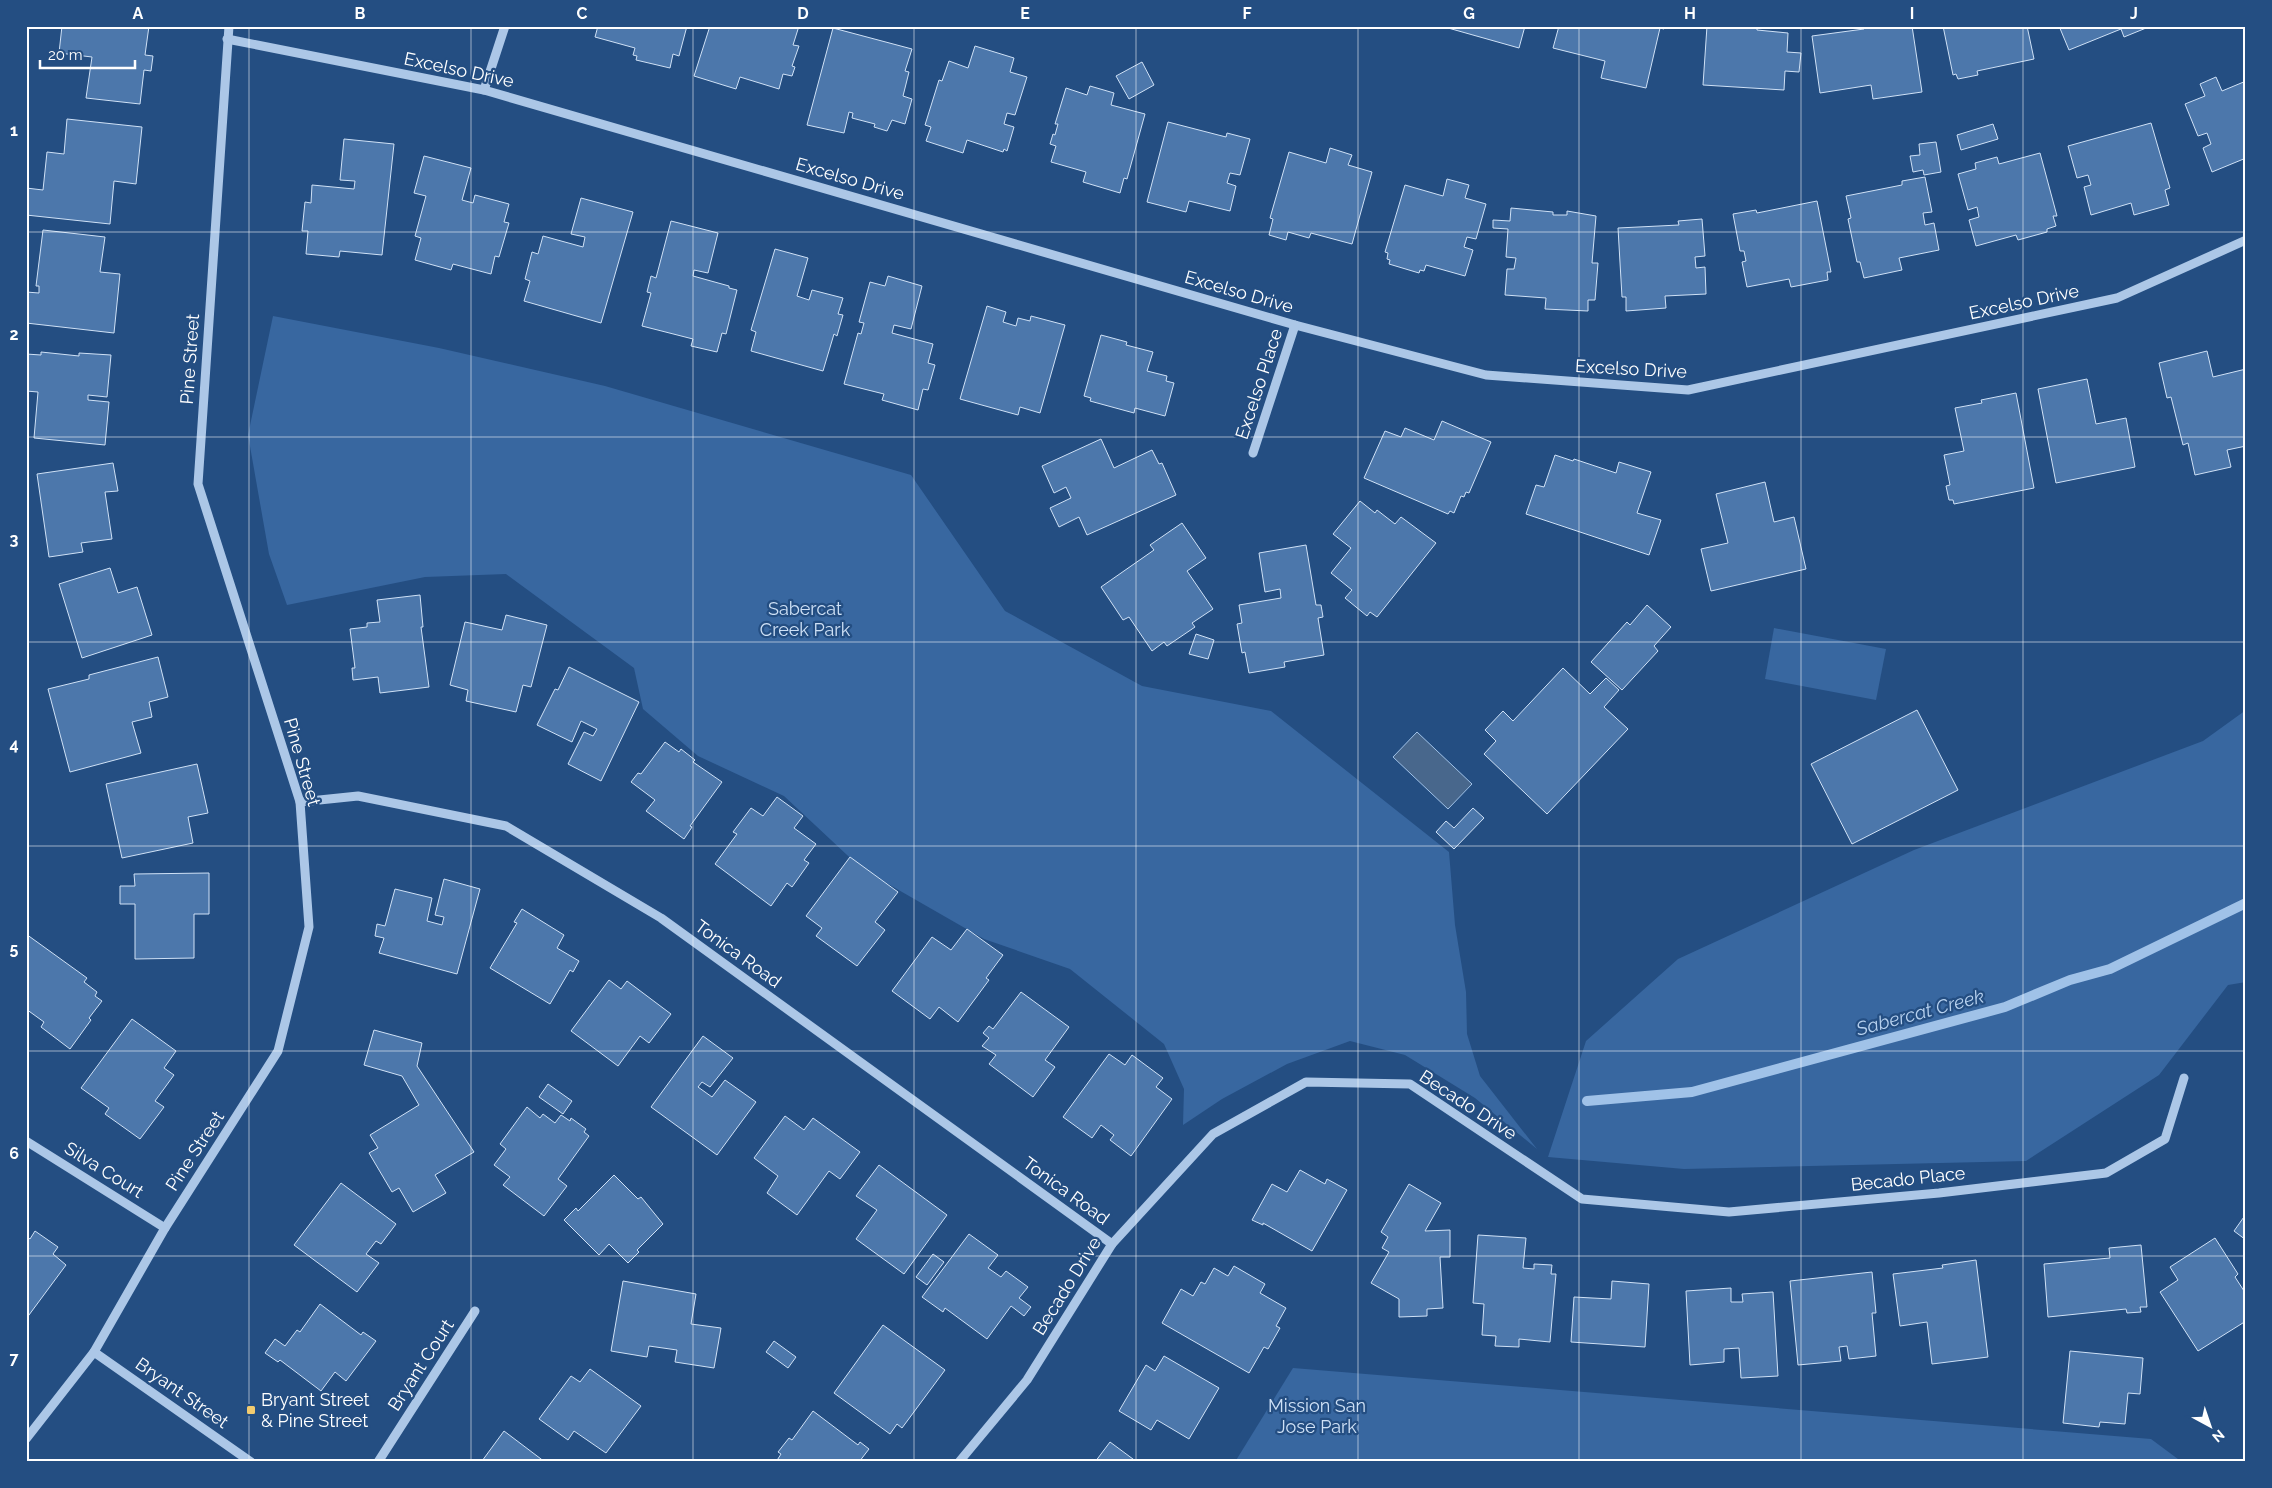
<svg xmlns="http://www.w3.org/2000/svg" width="2272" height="1488" viewBox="0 0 2272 1488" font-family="Raleway,sans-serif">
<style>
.green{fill:#3867a0}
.water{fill:#48678c;stroke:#a0c2e8}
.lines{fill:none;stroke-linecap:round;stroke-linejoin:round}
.stream{stroke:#a0c2e8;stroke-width:10}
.building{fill:#4c77ab;stroke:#cfe1f6}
.minor{stroke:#acc7e7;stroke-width:9}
.grid{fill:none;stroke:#fff;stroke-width:1;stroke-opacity:0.55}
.poi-dot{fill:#f2cb6f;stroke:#244e82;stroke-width:2}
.labels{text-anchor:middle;stroke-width:4.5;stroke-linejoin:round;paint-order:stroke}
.street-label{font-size:18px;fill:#fff;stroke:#244e82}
.park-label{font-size:18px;fill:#cfe1f6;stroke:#244e82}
.poi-label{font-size:18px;fill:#fff;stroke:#244e82;text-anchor:start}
.water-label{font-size:19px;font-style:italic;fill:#b7d1ef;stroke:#244e82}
.neatline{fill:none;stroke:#fff;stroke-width:2}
.grid-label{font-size:16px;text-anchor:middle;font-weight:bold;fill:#fff}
</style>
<rect width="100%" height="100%" fill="#244e82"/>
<g class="green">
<path d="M273,316L439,348L605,386L911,475L1005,611L1142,686L1271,711L1449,852L1455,925L1466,992L1467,1034L1480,1076L1537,1149L1475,1098L1405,1055L1350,1041L1287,1064L1222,1099L1183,1125L1184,1089L1164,1044L1070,969L984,939L862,869L784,796L698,756L643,709L634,668L506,574L425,577L287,605L269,554L248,435Z"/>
<path d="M1774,628L1886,649L1876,700L1765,679Z"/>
<path d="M2246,710V982L2228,985L2159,1075L2026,1161L1684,1169L1548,1157L1586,1041L1678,959L1914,850L2203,741Z"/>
<path d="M1293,1368L2151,1439L2182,1462H1235Z"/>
</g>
<path class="water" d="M1417,732L1472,784L1448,809L1393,757Z"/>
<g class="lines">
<path class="stream" d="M1587,1101L1692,1092L2005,1007L2070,980L2110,969L2246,903"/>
</g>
<g class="building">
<path d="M62,26H149L145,55L153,56L151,71L144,70L140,104L86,98L92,57L59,53Z"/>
<path d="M598,26H687L679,56L673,54L670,68L636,60L637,56L633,55L635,48L595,37Z"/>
<path d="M710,26H799L793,45L799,46L792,66L795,67L792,76L783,74L779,89L740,77L736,89L694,76Z"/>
<path d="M1441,26H1525L1519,48Z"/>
<path d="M1559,26H1664V29L1660,28L1646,88L1601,78L1605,61L1553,48Z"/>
<path d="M1707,26H1767H1757V30L1788,33L1787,52L1801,53L1799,72L1785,71L1784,90L1703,85Z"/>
<path d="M1864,26H1912L1922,92L1873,99L1871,85L1820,93L1812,36L1864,29Z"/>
<path d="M1943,26H2027L2034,59L1977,71L1978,75L1958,79L1956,74L1953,75Z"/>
<path d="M2059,26H2151L2124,37L2121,29L2069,50Z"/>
<path d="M833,28L912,49L905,71L909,72L903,96L912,99L905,124L892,120L887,131L874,127L875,124L852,118L853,113L849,112L844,133L807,125Z"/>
<path d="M975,46L1014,58L1010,72L1027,77L1015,115L1007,113L1004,124L1014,127L1007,151L1004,149L1003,152L967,140L963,153L926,141L931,127L925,125L939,80L942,81L949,61L968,68Z"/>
<path d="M1142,62L1154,85L1129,99L1116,76Z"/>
<path d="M2216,77L2222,91L2246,81V158L2212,172L2203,148L2211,144L2207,133L2198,136L2185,104L2205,96L2200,84Z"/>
<path d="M1090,86L1114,93L1111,105L1145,114L1127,179L1124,178L1120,193L1083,182L1086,172L1051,162L1056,146L1050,144L1053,134L1055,135L1058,124H1055L1066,88L1087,95Z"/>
<path d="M67,119L142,127L136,184L114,181L110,224L26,215V188L43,190L47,152L64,154Z"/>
<path d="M1168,122L1226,137L1227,133L1250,139L1240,175L1230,173L1227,183L1236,186L1230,211L1189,201L1186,212L1147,202Z"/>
<path d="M2151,123L2170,188L2165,190L2169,205L2134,215L2131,203L2091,215L2084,187L2091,185L2088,175L2077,178L2068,146Z"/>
<path d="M1993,124L1998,139L1961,150L1957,135Z"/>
<path d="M344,139L394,144L382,255L340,251L339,257L306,254L308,231H302L305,202L311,203L312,185L354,189L355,181L340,180Z"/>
<path d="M1936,142L1941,172L1924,175L1923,170L1913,172L1910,156L1920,155L1919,144Z"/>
<path d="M1330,148L1352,155L1348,165L1372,172L1352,244L1311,233L1309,238L1288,232L1286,240L1269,235L1273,219L1270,218L1289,152L1326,163Z"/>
<path d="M2040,153L2057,216H2053L2056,226L2047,229V232L2018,240L2016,235L1976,246L1969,220L1979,217L1977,207L1968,210L1958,174L1976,169L1975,163L1997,157L1999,164Z"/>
<path d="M424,156L471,168L462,200L473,203L475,195L509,204L504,222L509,223L499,257L495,256L491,274L453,264L451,270L415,260L421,238L415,236L426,196L414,193Z"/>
<path d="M1925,177L1932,212L1923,213L1925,225L1934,223L1939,250L1899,258L1902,270L1864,278L1860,262H1857L1848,219L1851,218L1846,196L1902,185V181Z"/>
<path d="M1447,179L1469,185L1465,198L1486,204L1476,239L1467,237L1464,247L1473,250L1465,276L1426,265L1424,271L1420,270L1419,273L1389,264L1390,260L1387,259L1388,253L1385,252L1405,185L1443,196Z"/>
<path d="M581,198L633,212L601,323L524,301L530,281L525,279L532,252L538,254L543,236L583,247L585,237L571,234Z"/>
<path d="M1817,201L1831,272H1827L1828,280L1791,287L1789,279L1747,287L1742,262L1746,261L1744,251H1740L1733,214L1756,210L1757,213Z"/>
<path d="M1511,208L1553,212V215H1567V211L1596,216L1592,263H1598L1595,300H1588V311L1545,309L1546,298L1505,295L1507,269H1514L1516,258L1506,257L1508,229L1493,228V220L1510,221Z"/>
<path d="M1702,219L1705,256L1695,257L1696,268L1705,267L1706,294L1665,296L1666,308L1626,311V297H1622L1618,228L1679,225L1678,221Z"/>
<path d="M671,221L718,233L708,273L694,270L693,276L729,286V288L737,290L726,334L722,333L717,352L691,346L693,339L642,326L651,293L647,292L651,276L656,278Z"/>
<path d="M43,230L105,237L100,272L120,274L114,333L26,323V292L39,293V286H36Z"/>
<path d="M775,249L808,258L797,296L809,300L812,290L843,298L838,314L843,315L837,336L834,334L823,371L751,351L756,332L751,330Z"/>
<path d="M888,276L922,286L911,329L894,325L892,333L933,344L928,363L935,365L928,390L923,389L918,410L882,400L884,394L844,384L858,333L861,334L864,323L859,322L870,282L885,286Z"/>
<path d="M987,306L1006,312L1003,322L1016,326L1018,318L1030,321L1031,316L1065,325L1040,413L1020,407L1018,415L960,399Z"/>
<path d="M1101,335L1127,342L1126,345L1153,352L1147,371L1167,376L1166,381L1174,383L1165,416L1135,408L1134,413L1090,401L1091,398L1084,396Z"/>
<path d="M2207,351L2213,377L2246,369V446L2227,450L2231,467L2195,475L2188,443L2183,445L2171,397L2167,398L2159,363Z"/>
<path d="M41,352L79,356V353L111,355L107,397L88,395V400L109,402L105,445L34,438L38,392L26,391V354L41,355Z"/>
<path d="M2087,379L2096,424L2126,418L2135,467L2056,483L2038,389Z"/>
<path d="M2016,393L2034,488L1954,504L1953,500H1949L1946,486L1950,485L1944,455L1964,451L1955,408L1982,403L1981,400Z"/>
<path d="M1442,421L1491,442L1469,493L1466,492L1464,497L1461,496L1454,513L1450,511L1448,514L1364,478L1385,431L1401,437L1405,428L1434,440Z"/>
<path d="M1101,439L1114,468L1152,450L1159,464L1162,463L1176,495L1087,535L1079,517L1059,527L1050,508L1071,498L1066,487L1054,493L1042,466Z"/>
<path d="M1555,455L1573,461L1574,459L1616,473L1619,462L1651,472L1637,513L1661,520L1649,555L1526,514L1536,485L1544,487Z"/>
<path d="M113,463L118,491L105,492L112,539L81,543L83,552L49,557L37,474Z"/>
<path d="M1765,482L1774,522L1794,517L1806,569L1711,591L1701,549L1728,543L1716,494Z"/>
<path d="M1360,501L1375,513L1377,510L1395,524L1401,517L1436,543L1377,617L1370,612L1367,616L1345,598L1352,590L1331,573L1351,548L1333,534Z"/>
<path d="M1182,523L1206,558L1187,571L1213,609L1192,623L1195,627L1167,646L1164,642L1152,651L1129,617L1123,620L1101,587L1154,550L1150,545Z"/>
<path d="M1306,545L1316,605H1321L1323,617L1318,618L1324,655L1284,662L1285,667L1249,673L1245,652L1242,653L1237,624L1242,623L1239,605L1281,598L1280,589L1265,592L1259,553Z"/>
<path d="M110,568L118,593L137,587L152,635L82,658L59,584Z"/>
<path d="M420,595L423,627H421L429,687L380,693L378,677L353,680L352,668H355L350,629L367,627V623L380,622L377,600Z"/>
<path d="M1647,605L1671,627L1654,646L1658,651L1622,690L1591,662L1627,622L1630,625Z"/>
<path d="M506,615L547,625L531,687L523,685L516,712L466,701L468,690L450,685L465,622L502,630Z"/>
<path d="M1196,634L1214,640L1208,659L1189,654Z"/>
<path d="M158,657L168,697L149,702L152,717L132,722L141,753L70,772L48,689L89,679V675Z"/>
<path d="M569,667L639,702L601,781L568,764L584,732L593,736L597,729L581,721L572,742L537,725L555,689L558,690Z"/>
<path d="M1563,668L1590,694L1606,678L1619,690L1604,707L1628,729L1547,814L1484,754L1496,741L1485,730L1503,711L1513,721Z"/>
<path d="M1917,710L1958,790L1852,844L1811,764Z"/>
<path d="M665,742L679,752L681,749L695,760L693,762L722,782L690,826L692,827L684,839L646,811L655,800L631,782L638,773L641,774Z"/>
<path d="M197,764L208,813L188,817L193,843L122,858L106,784Z"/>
<path d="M777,797L803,816L794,828L816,844L804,860L809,863L792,887L787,883L771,906L715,864L737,834L733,832L751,808L763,816Z"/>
<path d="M1473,808L1484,818L1454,849L1436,832L1446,821L1454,828Z"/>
<path d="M850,857L898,892L875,922L885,930L857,966L816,936L822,928L806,916Z"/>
<path d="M209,873V914H194V958L135,959V904H120V886H135L134,874Z"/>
<path d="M444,879L480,889L457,974L379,953L384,938L375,936L377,924L385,926L395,889L432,898L427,921L442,925L444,917L435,915Z"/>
<path d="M522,909L564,935L557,948L579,961L573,972L570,970L550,1004L490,968L517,923L514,922Z"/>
<path d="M967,929L1003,955L986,978L989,980L958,1022L939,1007L930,1019L892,991L932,937L951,950Z"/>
<path d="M26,934L87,978L84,982L97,992L95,996L102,1001L89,1018L91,1020L70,1049L41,1027L44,1022L26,1009Z"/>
<path d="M609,980L621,989L627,981L671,1014L649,1043L640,1036L618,1066L571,1031Z"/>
<path d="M1021,992L1069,1027L1045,1060L1055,1067L1033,1097L989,1064L996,1055L982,1046L989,1038L983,1033L989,1026L993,1029Z"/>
<path d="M132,1019L176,1051L164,1068L174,1075L155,1101L164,1107L140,1139L105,1114L109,1108L81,1088Z"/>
<path d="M374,1030L422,1043L417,1066L474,1152L435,1175L446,1193L413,1212L399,1188L392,1192L369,1153L378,1148L370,1135L419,1105L402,1076L364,1065Z"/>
<path d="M703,1036L733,1058L710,1087L702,1082L698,1087L712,1097L725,1080L756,1102L717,1155L651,1107Z"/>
<path d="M1109,1054L1125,1065L1132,1055L1163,1078L1156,1087L1172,1099L1131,1156L1110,1140L1114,1135L1101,1125L1092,1138L1063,1117Z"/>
<path d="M548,1084L572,1101L563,1114L539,1097Z"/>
<path d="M527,1107L540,1118L543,1114L555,1123L561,1115L570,1121L571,1118L586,1129L584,1132L589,1136L558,1179L567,1186L544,1216L503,1185L510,1177L494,1165L506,1149L500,1144Z"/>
<path d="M785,1116L804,1130L813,1118L860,1152L840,1179L829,1171L797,1215L767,1193L778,1176L754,1158Z"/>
<path d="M879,1165L947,1215L904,1274L856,1239L877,1210L856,1196Z"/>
<path d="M1300,1170L1325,1184L1327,1179L1347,1190L1312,1251L1263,1223V1225L1252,1220L1272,1184L1287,1192Z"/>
<path d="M614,1175L638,1199L641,1197L663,1224L637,1250L639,1252L628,1263L609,1244L599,1255L564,1220L576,1208L578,1211Z"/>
<path d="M341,1183L396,1224L381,1244L376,1241L366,1254L379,1263L357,1292L294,1245Z"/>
<path d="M1409,1184L1441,1203L1425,1231L1450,1230V1257H1440L1443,1308L1427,1309V1316L1399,1317V1299L1371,1283L1389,1252L1382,1248L1388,1237L1381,1232Z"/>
<path d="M2246,1214V1240L2234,1231Z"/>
<path d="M35,1231L58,1247L53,1254L66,1265L26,1319V1236L30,1239Z"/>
<path d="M969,1234L998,1255L988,1268L1001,1277L1006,1271L1028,1287L1019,1298L1031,1307L1024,1316L1011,1306L987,1339L945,1308L943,1312L922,1297Z"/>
<path d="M1478,1235L1526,1238L1523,1268L1534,1269V1264L1552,1265L1551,1274H1556L1550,1342L1519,1339V1347L1495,1346L1496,1336L1482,1335L1484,1304L1473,1303Z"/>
<path d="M2215,1238L2238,1274L2235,1277L2246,1294V1321L2198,1351L2160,1292L2178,1280L2170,1267Z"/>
<path d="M2141,1245L2147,1307H2140L2141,1312L2127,1313L2126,1309L2048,1317L2044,1264L2110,1258L2109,1248Z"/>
<path d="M933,1254L944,1262L927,1285L916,1277Z"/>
<path d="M1976,1260L1988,1357L1932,1364L1927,1322L1900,1326L1893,1274L1943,1268L1942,1265Z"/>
<path d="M1234,1266L1265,1284L1260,1293L1286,1308L1276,1326L1280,1328L1268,1349L1264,1347L1249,1373L1162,1323L1181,1289L1193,1296L1201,1282L1205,1284L1214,1268L1228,1276Z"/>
<path d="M1872,1272L1876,1313H1872L1876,1356L1849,1359L1847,1346L1839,1347L1841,1361L1798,1365L1790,1281Z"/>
<path d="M623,1281L696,1294L691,1324L721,1328L714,1368L675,1362L677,1350L649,1346L647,1357L611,1351Z"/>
<path d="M1612,1281L1649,1284L1645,1347L1571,1342L1574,1297L1611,1299Z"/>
<path d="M1731,1288V1302H1743L1742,1294L1773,1292L1778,1376L1741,1378L1739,1348L1724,1349V1362L1690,1365L1686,1291Z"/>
<path d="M320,1304L361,1335L363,1332L376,1341L346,1381L335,1372L321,1391L280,1360L278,1362L265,1353L275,1339L285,1346L297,1330L300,1332Z"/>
<path d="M883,1325L945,1370L902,1428L897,1424L890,1434L834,1393Z"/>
<path d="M774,1341L796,1357L788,1368L766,1352Z"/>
<path d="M2070,1351L2143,1358L2140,1394L2128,1393L2125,1424L2100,1422L2099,1427L2063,1423Z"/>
<path d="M1164,1356L1219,1388L1189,1439L1157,1420L1151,1430L1119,1411L1146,1365L1155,1371Z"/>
<path d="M590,1369L641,1406L606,1453L574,1431L568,1440L539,1419L571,1376L580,1382Z"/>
<path d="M813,1411L858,1445L860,1442L869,1449L859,1462H776L781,1454L778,1452L789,1438L792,1440Z"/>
<path d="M504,1431L545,1462L482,1461Z"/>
<path d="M1110,1442L1137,1462H1095Z"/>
</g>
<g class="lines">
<g class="minor">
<path d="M227,39L484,90L1295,325L1486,375L1688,390L2117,298L2246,240"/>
<path d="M484,90L505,26"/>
<path d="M1253,453L1295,325"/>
<path d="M300,802L358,796L506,826L661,918L1112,1244"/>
<path d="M26,1141L165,1228"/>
<path d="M94,1352L251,1462"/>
<path d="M26,1439L94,1352L165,1228L278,1051L309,927L300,802L198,484L229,26"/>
<path d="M378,1462L475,1311"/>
<path d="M959,1462L1027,1380L1112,1244L1213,1134L1306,1082L1410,1084L1582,1199L1729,1212L1939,1193L2106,1173L2165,1139L2184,1078"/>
</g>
</g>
<path class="grid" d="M249,26V1462M471,26V1462M693,26V1462M914,26V1462M1136,26V1462M1358,26V1462M1579,26V1462M1801,26V1462M2023,26V1462M26,232H2246M26,437H2246M26,642H2246M26,846H2246M26,1051H2246M26,1256H2246"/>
<rect class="poi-dot" x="246" y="1405" width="10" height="10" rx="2.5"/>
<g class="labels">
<g class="street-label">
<text transform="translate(459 70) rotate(12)" y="6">Excelso Drive</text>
<text transform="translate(850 179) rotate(16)" y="6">Excelso Drive</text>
<text transform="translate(1239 292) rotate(16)" y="6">Excelso Drive</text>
<text transform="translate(2024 302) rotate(-12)" y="6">Excelso Drive</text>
<text transform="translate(190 359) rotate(-86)" y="6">Pine Street</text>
<text transform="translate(1631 369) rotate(3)" y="6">Excelso Drive</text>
<text transform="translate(1259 384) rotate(-72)" y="6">Excelso Place</text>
<text transform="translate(302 762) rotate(74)" y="6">Pine Street</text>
<text transform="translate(738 954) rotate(36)" y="6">Tonica Road</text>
<text transform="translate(1468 1105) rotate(33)" y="6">Becado Drive</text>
<text transform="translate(195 1151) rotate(-57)" y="6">Pine Street</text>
<text transform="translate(104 1170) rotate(32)" y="6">Silva Court</text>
<text transform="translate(1908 1179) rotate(-6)" y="6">Becado Place</text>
<text transform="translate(1066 1191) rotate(36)" y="6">Tonica Road</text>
<text transform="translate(1067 1286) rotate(-58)" y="6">Becado Drive</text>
<text transform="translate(421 1365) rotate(-57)" y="6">Bryant Court</text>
<text transform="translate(182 1393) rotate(35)" y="6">Bryant Street</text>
</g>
<g class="park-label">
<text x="805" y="615">Sabercat<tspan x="805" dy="21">Creek Park</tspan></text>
<text x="1317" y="1412">Mission San<tspan x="1317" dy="21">Jose Park</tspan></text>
</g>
<g class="poi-label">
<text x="261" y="1406">Bryant Street<tspan x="261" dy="21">&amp; Pine Street</tspan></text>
</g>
<g class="water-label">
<text transform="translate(1920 1012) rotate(-15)" y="7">Sabercat Creek</text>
</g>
</g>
<rect width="2272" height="1488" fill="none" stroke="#244e82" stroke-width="55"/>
<g transform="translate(2210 1426) rotate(140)" stroke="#244e82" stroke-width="4" paint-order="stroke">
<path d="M0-4L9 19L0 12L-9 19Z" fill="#ffffff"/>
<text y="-8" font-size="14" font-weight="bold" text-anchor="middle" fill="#ffffff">N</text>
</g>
<path d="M40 60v8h95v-8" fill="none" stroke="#ffffff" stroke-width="2.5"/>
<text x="48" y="60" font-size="15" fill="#ffffff" stroke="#244e82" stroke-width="4" paint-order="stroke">20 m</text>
<rect x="28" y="28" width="2216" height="1432" class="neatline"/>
<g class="grid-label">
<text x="138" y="19">A</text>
<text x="360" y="19">B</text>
<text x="582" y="19">C</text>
<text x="803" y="19">D</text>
<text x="1025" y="19">E</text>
<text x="1247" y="19">F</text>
<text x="1469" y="19">G</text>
<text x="1690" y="19">H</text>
<text x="1912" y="19">I</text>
<text x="2134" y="19">J</text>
<text x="14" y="136">1</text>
<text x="14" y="340">2</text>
<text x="14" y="545">3</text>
<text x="14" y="750">4</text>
<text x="14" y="954">5</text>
<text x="14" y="1159">6</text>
<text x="14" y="1364">7</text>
</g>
</svg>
